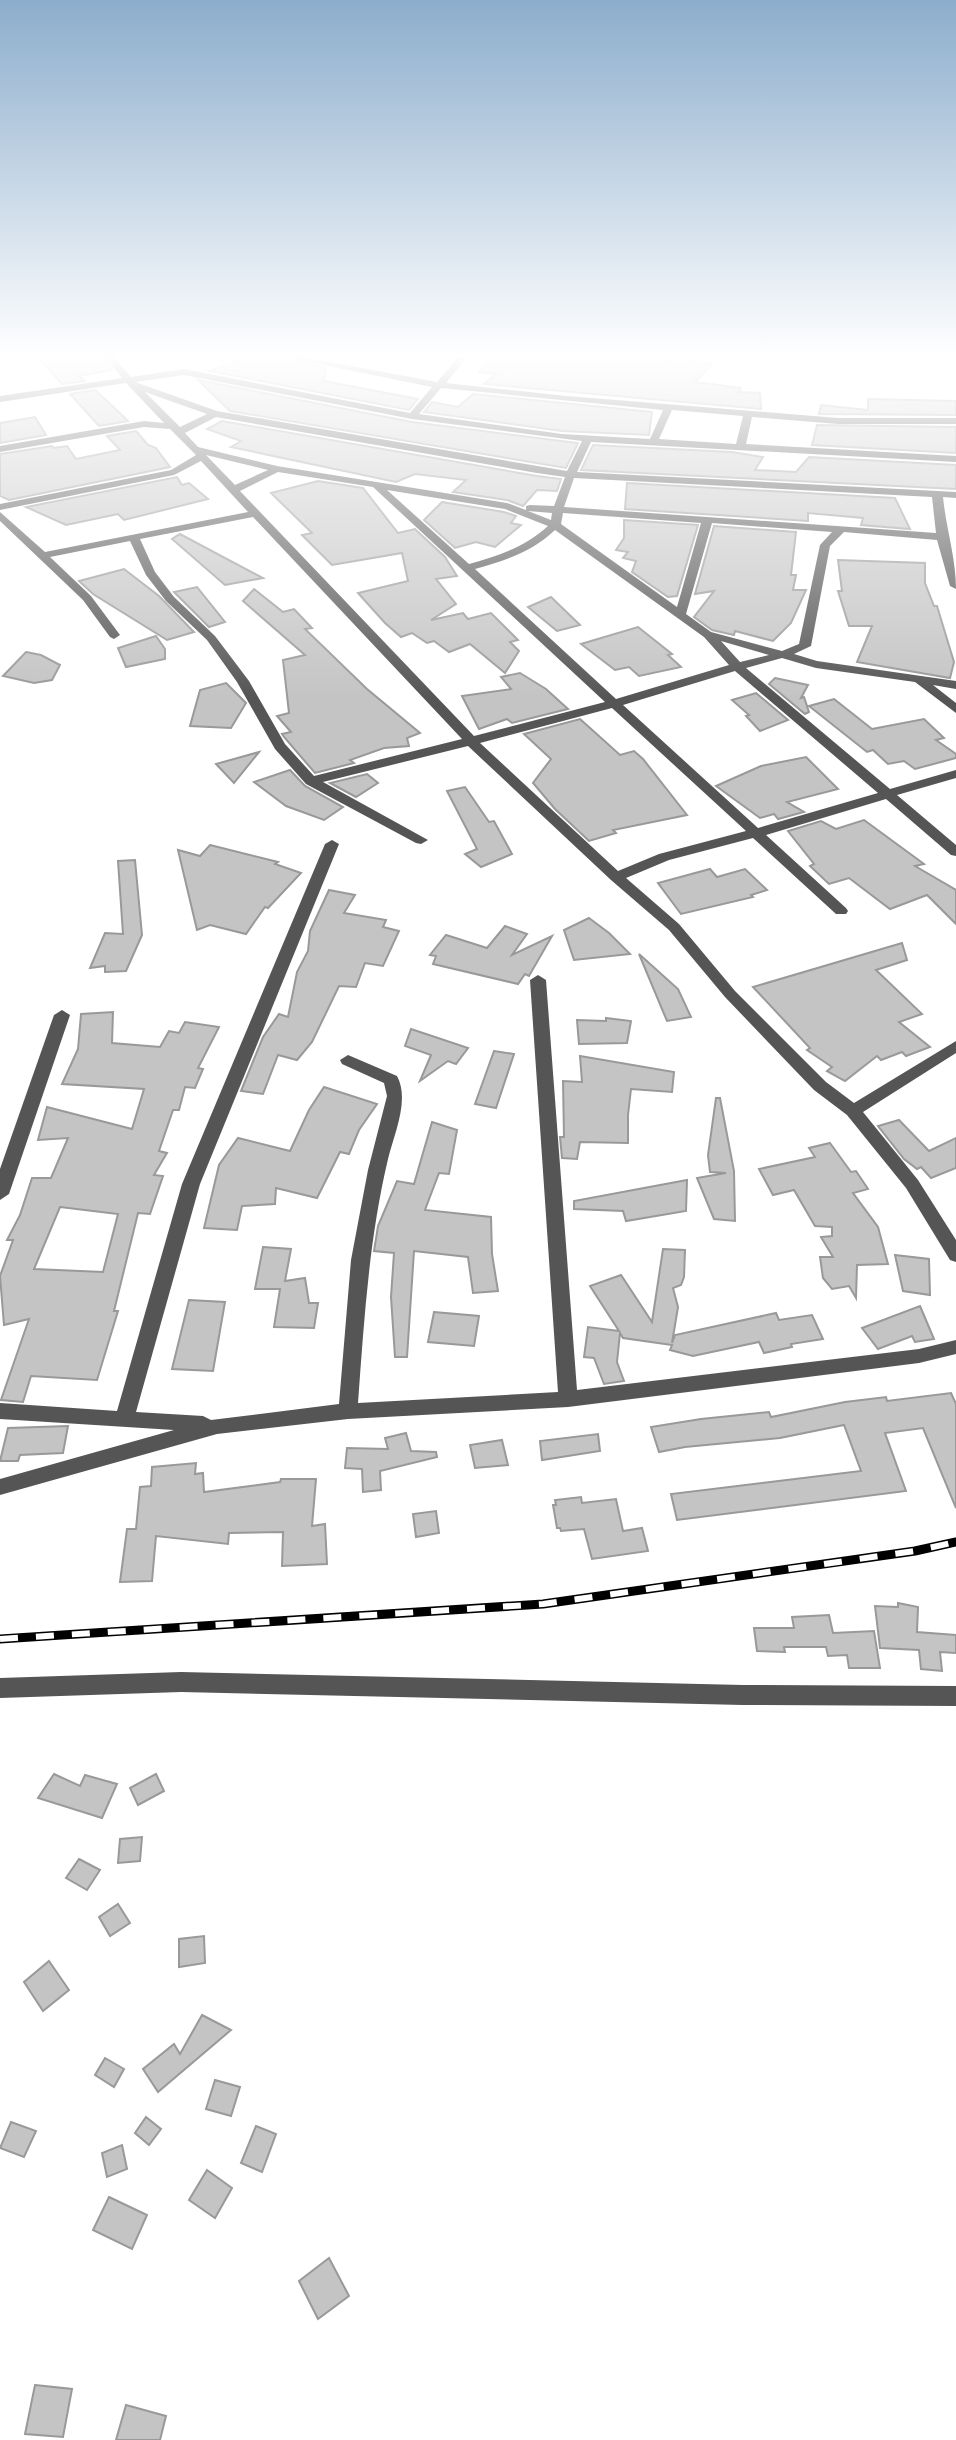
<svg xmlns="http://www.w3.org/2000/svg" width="956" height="2440" viewBox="0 0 956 2440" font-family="'Noto Sans',sans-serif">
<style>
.building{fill:#c4c4c4;stroke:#999;stroke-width:2;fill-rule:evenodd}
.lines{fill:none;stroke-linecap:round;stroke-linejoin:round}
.minor{fill:#555;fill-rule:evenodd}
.rail-casing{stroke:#000;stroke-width:9}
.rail{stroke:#fff;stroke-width:6;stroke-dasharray:18;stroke-linecap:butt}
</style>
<rect width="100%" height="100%" fill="#fff"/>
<g class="building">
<path d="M37,356H102L112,370L79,376L85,381L62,384Z"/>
<path d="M249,356H277L326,368L324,381L418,399L409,410L210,371Z"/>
<path d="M495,356H640L668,361L671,357L712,364L695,382L741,388L739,392L760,393L761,409L484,384L496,374L479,372Z"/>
<path d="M198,380L412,422L578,443L566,468L230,411Z"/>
<path d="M95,390L122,415L128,421L99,426L70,394Z"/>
<path d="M473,394L652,412L649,435L562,431L424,412L432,402L458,407Z"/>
<path d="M868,399L956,401V415L819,414L821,405L868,410Z"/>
<path d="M35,417L46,435L0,443V423Z"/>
<path d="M222,421L537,476L561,479L557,491L537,490L523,506L507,500L453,492L466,480L415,474L396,482L231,447L241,441L207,429Z"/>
<path d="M817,425L956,427V453L812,445Z"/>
<path d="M136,431L148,445L156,448L170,467L9,500L0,496V454L52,446L54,448L67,446L76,459L120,450L107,436Z"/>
<path d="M593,445L732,452L763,457L755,470L796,472L809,457L956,465V489L581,470Z"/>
<path d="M177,477L182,485L189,483L208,499L124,520L118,514L66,525L26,507Z"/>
<path d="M318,481L363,488L398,533L415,529L445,557L457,576L436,579L456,604L431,620L463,613L468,619L491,613L518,640L510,642L519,651L505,673L470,644L449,652L434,641L427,643L412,633L401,637L385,623L358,593L408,581L402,553L332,565L302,535L312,533L271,493Z"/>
<path d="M627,483L895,498L910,529L861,525L863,518L808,513V521L625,509Z"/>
<path d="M442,502L504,512L516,516L511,523L521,525L495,547L476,542L455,548L424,520Z"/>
<path d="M624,520L698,525L677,596L668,597L632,572L636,561L623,558L628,552L616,550L624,538Z"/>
<path d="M714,526L796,532L791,575H796L793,590H806L791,623L773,641L735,631L734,635L712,630L694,617L714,591L695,594Z"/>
<path d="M180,534L223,557L263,578L225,585L172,539Z"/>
<path d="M838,560L925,563V583L934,606H937L954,662L950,678L857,662L872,626H849L838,591H842Z"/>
<path d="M124,569L159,596L194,632L167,640L93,594L79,581Z"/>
<path d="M197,587L225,622L209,627L174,592Z"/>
<path d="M254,589L283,612L294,609L312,628L305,629L367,689L420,733L407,738L409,746L384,748L350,760L354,763L315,773L284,737L282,734L291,732L277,716L289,713L283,660L305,655L243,601Z"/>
<path d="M551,597L580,625L557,631L528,607Z"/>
<path d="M638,627L672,654L668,655L681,667L639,676L629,667L615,670L581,644Z"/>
<path d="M156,636L165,649V659L126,667L118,648Z"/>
<path d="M26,652L41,655L60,665L52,680L34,683L3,676Z"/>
<path d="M520,673L546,689L568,709L512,723L507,719L479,729L462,696L511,689L501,677Z"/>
<path d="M775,678L808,685L801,698L804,697L809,712L805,714L769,684Z"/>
<path d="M226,683L246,703L231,728L190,726L200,690Z"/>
<path d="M756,693L788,720L760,731L746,716L749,715L732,700Z"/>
<path d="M834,699L872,729L924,719L944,738L936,740L956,754V758L915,769L904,761L888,764L873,750L867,752L809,706Z"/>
<path d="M580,719L620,755L634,751L643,759L687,815L613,830L616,833L589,841L555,809L533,783L551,759L524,734Z"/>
<path d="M259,752L234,783L216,764Z"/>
<path d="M806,757L838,789L787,802L804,812L778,819L774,814L760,818L716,786L761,766Z"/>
<path d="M290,770L305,786L343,807L324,820L286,806L254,782Z"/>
<path d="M367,774L378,783L356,797L330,783Z"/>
<path d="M465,787L489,822L494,821L512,854L481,867L465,854L477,849L447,791Z"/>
<path d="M864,820L924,864L915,866L956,890V924L927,895L890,909L849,878L829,884L810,866L814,864L788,831L821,821L836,829Z"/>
<path d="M210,845L278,862L275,864L301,873L268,908L265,907L246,934L210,925L197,930L178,850L200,856Z"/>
<path d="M135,860L142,935L126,971L105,972V966L90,968L105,933L123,934L118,861Z"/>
<path d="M710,869L717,877L745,869L767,890L751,895L753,897L681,914L658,883Z"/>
<path d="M329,890L355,895L344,913L386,920L383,927L399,931L383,966L365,963L356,987L339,986L312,1042L297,1060L278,1055L263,1094L241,1091L263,1037L279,1014L288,1017L297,972L308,951L310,931Z"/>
<path d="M589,918L609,933L630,954L574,960L564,930Z"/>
<path d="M505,926L527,934L512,955L552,936L529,976L525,974L518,984L433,964L436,956L430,955L446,935L487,948Z"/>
<path d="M902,943L907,960L876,970L922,1014L899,1022L930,1047L906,1056L902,1052L881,1060L877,1056L845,1081L827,1071L832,1067L807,1050L810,1048L753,987Z"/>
<path d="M639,954L678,989L691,1017L667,1021Z"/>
<path d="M113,1012L112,1043L160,1047L169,1031L179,1033L185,1022L219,1027L198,1068L203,1069L195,1088L185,1087L179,1110H173L159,1151L167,1153L154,1175L163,1176L150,1214L138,1213L114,1311H118L97,1380L31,1376L23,1402L1,1400L29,1319L4,1325L0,1276L13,1240H7L20,1215L32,1178H51L68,1138L38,1140L47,1107L132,1129L144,1089L62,1084L78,1049L81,1014ZM60,1207L118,1214L103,1272L34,1269Z"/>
<path d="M606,1018L631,1021L627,1043L579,1044L577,1020L606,1021Z"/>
<path d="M411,1029L468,1048L456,1064L448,1061L420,1081L431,1055L405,1046Z"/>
<path d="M494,1051L514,1054L496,1108L475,1104Z"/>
<path d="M580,1056L674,1072L672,1092L631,1089L628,1115V1143L580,1142L577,1159L562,1158L560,1137H564L563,1081L582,1082Z"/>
<path d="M324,1087L377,1104L359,1130L349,1154L340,1152L317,1198L276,1188L275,1204L242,1206L237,1230L204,1228L219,1165L238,1138L290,1151L309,1110Z"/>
<path d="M716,1098H720L734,1171L735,1221L714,1219L697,1178L726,1173L710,1172L708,1155Z"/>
<path d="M899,1120L929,1151L956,1138V1168L931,1178L921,1167L917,1169L904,1159L878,1126Z"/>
<path d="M432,1122L457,1130L449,1174L439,1173L425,1210L491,1217L492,1254L498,1291L473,1293L468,1257L414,1251L407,1357H395L391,1297L394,1253L374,1251L378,1226L397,1181L414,1184Z"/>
<path d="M830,1143L851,1172L856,1171L868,1189L853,1193L878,1227L888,1264L857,1265L856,1298L849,1286L832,1289L823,1278L820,1257H833L821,1237L832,1236V1227L815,1226L794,1190L773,1195L759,1169L815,1157L809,1148Z"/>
<path d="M687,1180L686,1211L626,1221L623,1211L574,1209V1201Z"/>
<path d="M263,1247L291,1249L285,1281L305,1278L309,1303H318L314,1328L274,1327L280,1289H255Z"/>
<path d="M663,1249L685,1250L684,1277L681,1285L673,1288L678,1307L672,1343L675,1335L776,1313L779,1320L812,1315L823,1339L791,1344L792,1347L764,1353L759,1342L693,1356L670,1350L672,1345L623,1338L620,1333L617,1362L624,1381L604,1384L594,1358L584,1357L588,1327L619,1331L590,1286L621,1275L652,1322Z"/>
<path d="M895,1255L929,1259L930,1295L903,1291Z"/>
<path d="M189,1300L225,1302L213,1371L172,1369Z"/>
<path d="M920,1306L934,1339L915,1342L912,1336L878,1349L862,1328Z"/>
<path d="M434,1312L479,1316L474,1346L428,1342Z"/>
<path d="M951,1393L956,1404V1508L923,1428L885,1433L906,1491L677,1520L671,1494L861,1471L844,1425L780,1438L685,1447L659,1452L651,1427L701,1419L769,1412L771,1417L845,1402L886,1397L887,1401Z"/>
<path d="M68,1426L63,1453L20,1455L18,1461H0L8,1428Z"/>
<path d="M406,1433L411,1451L436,1452L437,1457L380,1471L381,1490L363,1492L362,1469L345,1468L347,1448L388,1449L385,1438Z"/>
<path d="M598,1434L600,1451L542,1460L540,1441Z"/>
<path d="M502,1440L508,1465L475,1468L470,1445Z"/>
<path d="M196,1463L195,1474L203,1473L204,1492L280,1482L281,1479H316L312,1526L325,1524L327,1564L282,1566L283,1532L229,1533L228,1544L156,1536L152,1581L120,1582L127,1529H136L140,1487L151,1486L152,1467Z"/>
<path d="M581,1497L582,1503L616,1499L623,1531L642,1528L648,1551L592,1559L584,1529L561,1531L560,1528H557L553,1505H556L555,1500Z"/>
<path d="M436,1511L439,1533L416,1537L413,1514Z"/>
<path d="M898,1603L918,1607L917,1632L956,1635V1653L940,1652L942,1671L921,1669L919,1650L880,1648L875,1606L898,1607Z"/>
<path d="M829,1615L833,1633L874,1631L880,1668H849L847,1655L828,1656L826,1647H784L785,1652L757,1651L754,1628H794L792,1617Z"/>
<path d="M54,1774L80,1786L85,1775L117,1784L102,1818L38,1798Z"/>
<path d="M156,1774L164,1791L138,1805L130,1788Z"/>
<path d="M142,1837L140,1861L118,1863L120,1839Z"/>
<path d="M79,1859L100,1870L87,1890L66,1878Z"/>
<path d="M118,1904L130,1923L110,1936L99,1917Z"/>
<path d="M204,1936L205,1963L179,1967V1939Z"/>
<path d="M49,1961L69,1990L43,2011L24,1982Z"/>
<path d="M202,2015L231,2030L158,2092L143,2069L174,2044L180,2054Z"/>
<path d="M105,2058L124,2069L114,2087L95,2075Z"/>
<path d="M215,2080L240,2087L231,2116L206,2109Z"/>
<path d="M146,2117L161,2129L149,2145L135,2133Z"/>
<path d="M11,2122L36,2131L24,2157L0,2148Z"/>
<path d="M256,2126L276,2134L262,2172L241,2163Z"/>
<path d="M122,2145L127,2169L107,2177L102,2153Z"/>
<path d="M207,2170L232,2188L215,2218L189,2200Z"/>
<path d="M109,2197L147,2215L132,2249L93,2230Z"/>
<path d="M329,2258L349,2296L318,2319L299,2281Z"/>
<path d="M35,2385L72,2389L63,2437L25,2434Z"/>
<path d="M126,2405L166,2416L160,2440H116Z"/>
</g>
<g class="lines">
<g class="minor">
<path d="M104,356H113L131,377L184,369L410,413L432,387L279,356H299L437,382L459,356H468L446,383L567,396L838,418H956V424H838L752,417L746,444L956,456V462L591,442L577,472L956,492V498L943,497C946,528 956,558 956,589L950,586L937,540L844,532L830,546L811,646L794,654L817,661L956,681V689L933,685L956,703V713L915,682L816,668L782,658L746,668L890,789L956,770V778L897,795L956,845V856L951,855L886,799L766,835L846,908L848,911L846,914H836L753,838L669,860L626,878L679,924L735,991L826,1082L854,1103L956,1041V1053L863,1112L918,1180L956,1240V1262L950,1260L906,1188L847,1115L814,1090L725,997L669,930L611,880L468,746L323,782L428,840L421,844L416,843L306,784L275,749L237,682L207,640L166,601L146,575L130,541L50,557L91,596L120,635L114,639L110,637L83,600L0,521V512L45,552L248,512L201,461L174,475L0,510V504L171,470L196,455L170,429L144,427L0,452V446L144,421L164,423L126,383L0,402V396L122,378ZM184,375L412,419L582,441L567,471L217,411L135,382ZM441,388L663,410L650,439L562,434L419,414ZM145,392L207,414L180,427ZM672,410L743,416L736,444L659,439ZM216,417L537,473L565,477L554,506L530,505L526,506V510L507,503L277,466L198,447L185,433ZM206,455L268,470L235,485ZM278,472L373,487L605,702L474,736L240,491ZM574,478L932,497L936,533L564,507ZM387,490L505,509L548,526C525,547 498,556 469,564ZM528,511L552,513L551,520ZM563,513L701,523L677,607L561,524ZM253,517L462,739L314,776L285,744L249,681L215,636L174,597L155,572L140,539ZM712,523L832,532L820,545L799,644L782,651L711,632L686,614ZM555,530L704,637L729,665L616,699L475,569C504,561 532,552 555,530ZM721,641L769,655L740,662ZM735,671L878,793L758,828L623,705ZM612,708L746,831L659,854L618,871L480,743Z"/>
<path d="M332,840L339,844L200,1184L136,1412L203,1416L211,1420L339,1404L351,1260L368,1170L387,1096L384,1083L342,1064L340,1060L348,1055L397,1076C410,1100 394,1134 388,1159C369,1239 364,1321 358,1403L558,1392L530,980L538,975L546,980L577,1390L919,1349L956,1340V1354L919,1363L568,1407L348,1419L217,1434L0,1495V1479L174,1430L0,1419V1403L117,1411L182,1184L325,844Z"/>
<path d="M62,1010L70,1015L9,1194L0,1200V1169L54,1015Z"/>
<path d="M181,1672L743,1685L956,1686V1706L743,1705L181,1692L0,1698V1678Z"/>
</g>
<g class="rail-casing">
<path id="rail" d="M0,1639L543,1604L915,1551L956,1542"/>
</g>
<use href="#rail" class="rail"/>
</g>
<linearGradient id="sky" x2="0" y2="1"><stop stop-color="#8cadcc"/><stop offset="0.51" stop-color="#fff"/><stop offset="1" stop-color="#fff" stop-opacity="0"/></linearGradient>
<rect width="956" height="698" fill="url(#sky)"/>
</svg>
